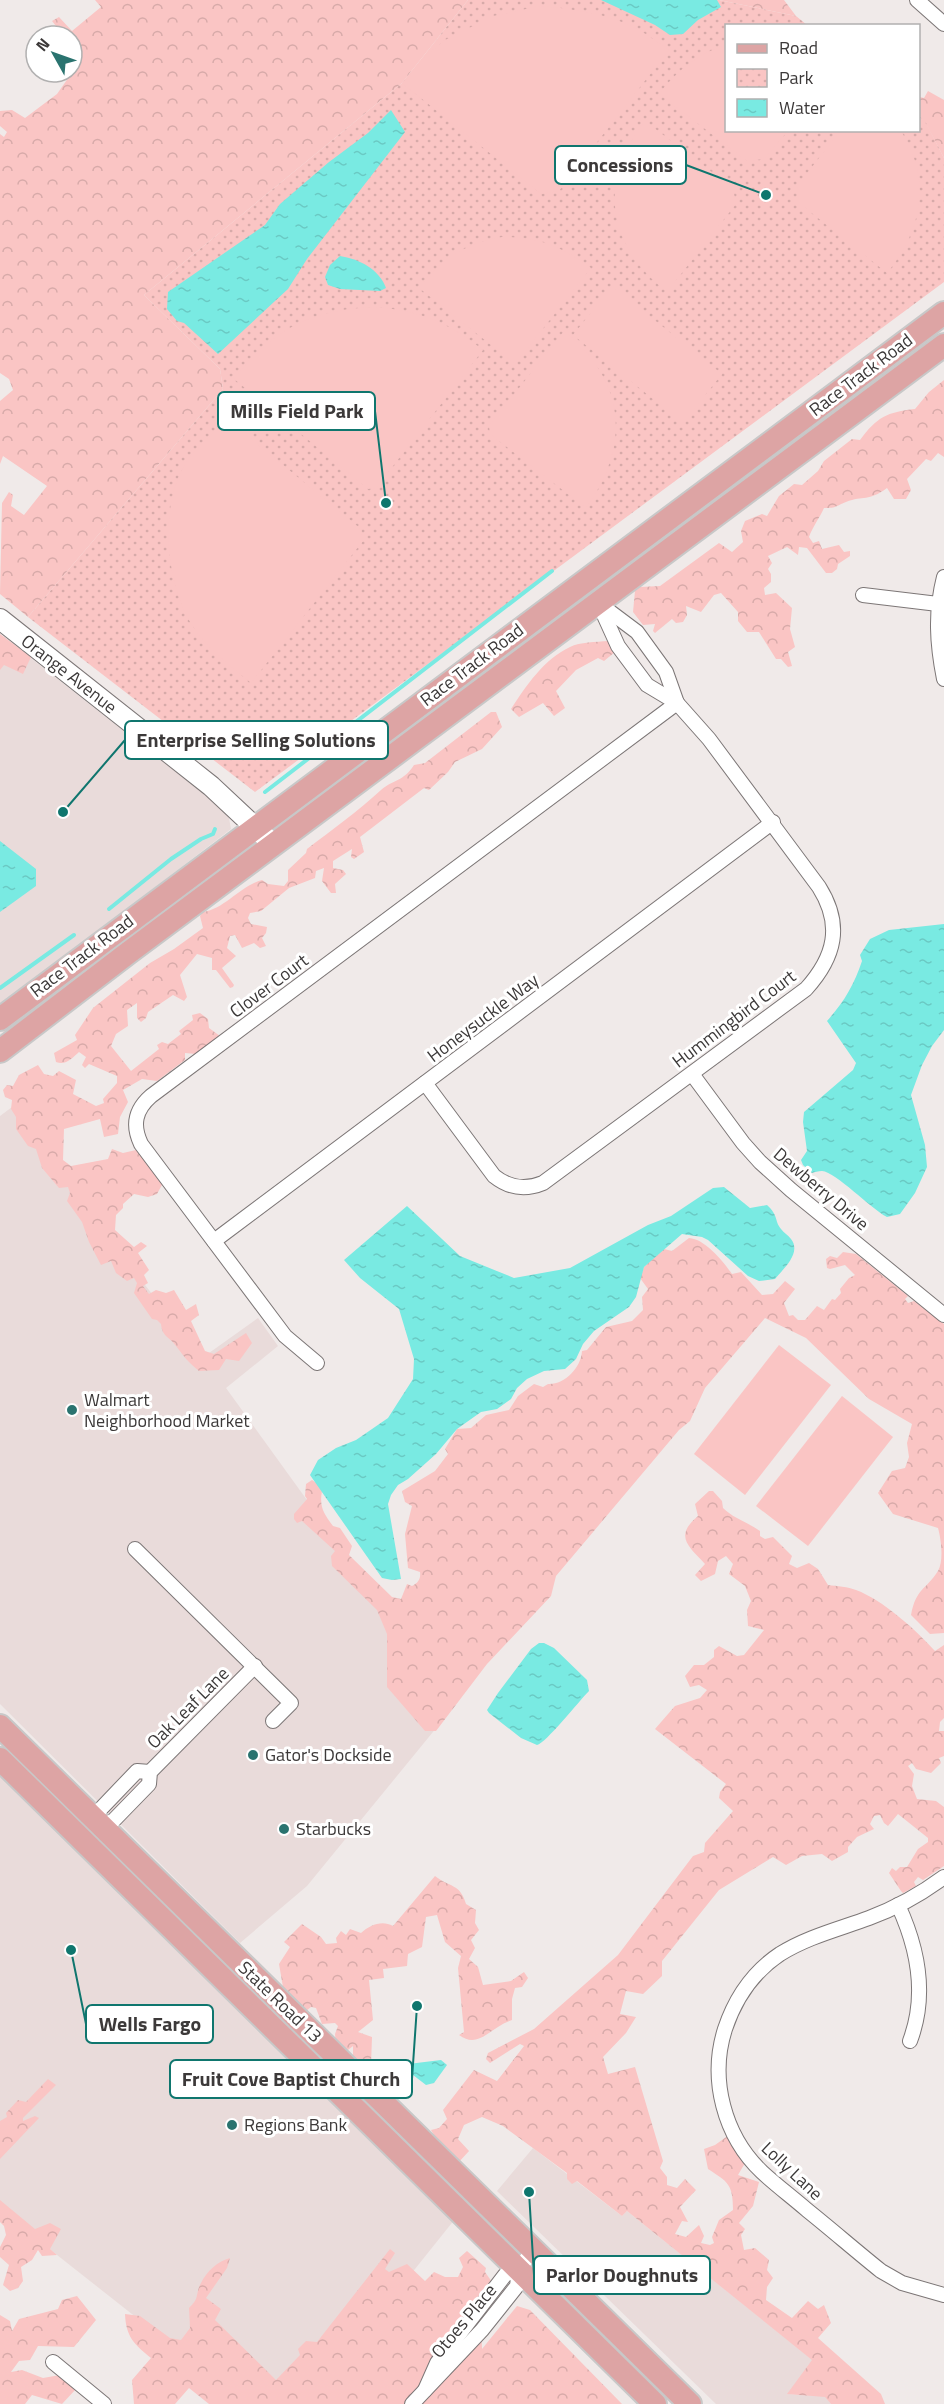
<svg xmlns="http://www.w3.org/2000/svg" width="944" height="2404" viewBox="0 0 944 2404" font-family="'Titillium Web',sans-serif">
<style>
.built{fill:#e9dbda}
.forest{fill:url(#forest-crowns)}
.park{fill:url(#park-dots)}
.pitch{fill:#fac5c4}
.water{fill:url(#water-ripples)}
.lines{fill:none;stroke-linecap:round;stroke-linejoin:round}
.stream{stroke:#79eae2;stroke-width:4}
.street-casing{stroke:#7c7676;stroke-width:16}
.secondary-casing{stroke:#7c7676;stroke-width:22}
.primary-casing{stroke:#c8c8c8;stroke-width:26}
.street{stroke:#fff;stroke-width:14}
.secondary{stroke:#fff;stroke-width:20}
.primary{stroke:#dda4a4;stroke-width:22}
.poi-dot{fill:#2a736f;stroke:#fff;stroke-width:2}
.labels{text-anchor:middle;stroke-width:6;stroke-linejoin:round;paint-order:stroke}
.street-label{font-size:18px;fill:#3c3939;stroke:#fff}
.poi-label{font-size:18px;fill:#3c3939;stroke:#fff;text-anchor:start}
.leader{fill:none;stroke:#0f766e;stroke-width:2}
.callout-dot{fill:#0f766e;stroke:#fff;stroke-width:2}
.callout{fill:#fff;stroke:#0f766e;stroke-width:2}
.callout-label{font-size:20px;text-anchor:middle;font-weight:bold;fill:#3c3939}
</style>
<defs>
<pattern id="forest-crowns" width="20" height="18" patternUnits="userSpaceOnUse" patternTransform="scale(1.5)"><rect width="20" height="18" fill="#fac5c4"/><path d="M2 6a3 3 0 1 1 6 0M12 15a3 3 0 1 1 6 0" fill="none" stroke="#d7aaa9"/></pattern>
<pattern id="park-dots" width="8" height="8" patternUnits="userSpaceOnUse" patternTransform="scale(1.5)"><rect width="8" height="8" fill="#fac5c4"/><path d="M2 2h.1M6 6h.1" fill="none" stroke="#d7aaa9" stroke-width="1.8" stroke-linecap="round"/></pattern>
<pattern id="water-ripples" width="26" height="14" patternUnits="userSpaceOnUse" patternTransform="scale(1.5)"><rect width="26" height="14" fill="#79eae2"/><path d="M2 4q2-2 4 0t4 0M15 11q2-2 4 0t4 0" fill="none" stroke="#6ac9c3"/></pattern>
</defs>
<rect width="100%" height="100%" fill="#f0eae9"/>
<g class="built">
<path d="M4,637L228,813L231,829L0,1006V643Z"/>
<path d="M12,1107L124,1258L202,1358L258,1318L278,1346L226,1388L455,1705L307,1886L240,1943L0,1704V1116Z"/>
<path d="M0,1775L455,2219L319,2389L246,2404L0,2210Z"/>
<path d="M533,2148L622,2216L627,2211L813,2360L788,2394L825,2396L831,2404H716L497,2191Z"/>
</g>
<g class="forest">
<path d="M95,0H468L402,83L144,295L220,369L223,389L28,617L0,594L2,503L9,492L13,495L11,506L24,515L47,486L3,456L0,464V401L13,390L9,379L0,373V134L4,137L7,132L0,126V111L12,110L25,118L57,94L71,74L49,79L40,72H72V36H64L52,21L59,17L72,31L101,7Z"/>
<path d="M719,0H784L796,16Z"/>
<path d="M918,91L920,97L924,98L928,91L944,100V158L925,122L919,116Z"/>
<path d="M944,380V457L938,453L931,461L926,459L907,479L911,490L906,499H894L887,488C868,502 864,495 846,502C835,506 838,508 824,508C819,519 813,526 809,537L813,543L819,541L822,549L839,545L844,552L850,551V556L838,564L837,569L832,573H826L807,548L799,547L798,555L787,547L768,556L772,563L768,569L771,574V582L764,588L765,595L776,593L792,608L790,629L795,647L788,652L792,666L788,667L781,659H776L759,632H747L738,621V612L721,593L714,595L701,612L686,606L687,615L683,622L676,623L672,619L655,633L653,631L655,624L643,625L633,612L635,591L640,587L660,586L719,543L732,552L743,542L741,531L745,521L762,514L767,516L779,496L794,484L802,485L818,471L824,461L852,439L860,440C877,417 887,412 915,409L929,392Z"/>
<path d="M0,634L31,657L23,674L4,665L0,670Z"/>
<path d="M608,641L615,652L604,661L598,658L576,670L556,691L565,708L554,716L543,703L519,717L511,709C526,686 544,659 570,647C580,642 596,642 608,641Z"/>
<path d="M491,712H496L502,727L482,749L455,762L448,772L429,790L424,788L360,837L364,852L354,859L351,857L352,849L333,861V868L343,870L346,874L335,884L336,893H331L322,881L324,868L316,871L315,878L289,888L261,911L250,913L248,918L251,924L267,927L266,933L262,938L266,946L260,948L254,943L242,948L235,935L230,936L227,948L236,956L222,968L234,985L233,987L230,988L216,970H212V958L197,954L180,975L187,997L184,1001L173,995L148,1012L146,1018L141,1022L137,1018V1003L127,1010L128,1026L116,1034L111,1046L131,1071L159,1049L157,1045L162,1042L168,1044L181,1034L179,1031L193,1020L192,1015L200,1013L208,1019L209,1028L220,1036L196,1054L185,1053V1060L157,1081L142,1079L123,1090L128,1102L120,1117L118,1134L104,1137L100,1119L64,1129L63,1160L71,1166L108,1159L112,1149L123,1153L136,1150L163,1183L157,1194L148,1197L134,1194L123,1204V1208L116,1215L115,1230L134,1247L141,1242L147,1246L138,1253L149,1270L144,1275L148,1283L143,1286L149,1294L156,1290L166,1293L174,1290L186,1310L196,1304L199,1315L191,1321L205,1351L214,1354L246,1333L252,1343L239,1361L226,1359L219,1370L199,1371C187,1361 185,1358 176,1346C170,1337 162,1337 161,1324L157,1320L152,1319L134,1293L137,1283L134,1278L127,1281L116,1273L111,1261L101,1265L89,1242L82,1222L67,1201L70,1193L68,1187L59,1188L42,1168L36,1149L28,1146L16,1129V1117L11,1109L12,1100L5,1097L3,1090L7,1085L13,1086L19,1075L38,1065L44,1074L53,1076L59,1071L76,1080L73,1094L96,1106L104,1103L103,1099L117,1083V1076L89,1064L85,1068L82,1065L86,1057L79,1052C72,1058 66,1066 56,1062L54,1053L77,1040L75,1035L93,1008L150,963L174,949L203,928L200,916L203,912C225,909 240,886 262,880L268,884L284,886L288,881V870L306,853L307,849C332,830 358,811 381,790C394,779 403,782 414,765L425,763Z"/>
<path d="M689,1238C705,1239 723,1261 732,1274L741,1272L762,1295L773,1294L785,1281L795,1289L784,1303L789,1316L793,1315L798,1320H805L817,1306L824,1310L832,1299L835,1300L841,1293L840,1289L849,1278L855,1275L845,1265L830,1269L827,1268L826,1259L830,1256L837,1258L843,1252L856,1254L908,1296L905,1299L908,1303L914,1301L944,1324V1633L930,1634L911,1615C916,1588 926,1590 938,1571C944,1560 941,1539 938,1528L893,1514L878,1493L892,1471L905,1468L909,1457L907,1443L912,1424L869,1399L806,1338L765,1318L705,1388L690,1421L679,1430L556,1576L551,1596L487,1664L436,1731H425L387,1687V1634L377,1610L332,1566L331,1556L335,1551L302,1521L297,1523L294,1519V1514L307,1499L305,1496L306,1484L312,1480L318,1484L322,1491C319,1507 324,1514 333,1526L340,1528L352,1546L349,1555L392,1597L401,1599L407,1584L412,1586C418,1583 421,1579 420,1572L408,1568L405,1534L412,1506L405,1502L402,1491L435,1471L448,1454L445,1449L457,1429L471,1428L486,1415L509,1410L518,1396L534,1384L543,1387L548,1384C564,1385 581,1368 582,1351L587,1350L606,1327L632,1321L643,1310L642,1297L648,1289L640,1278L644,1267L664,1249L672,1251Z"/>
<path d="M709,1491H713L722,1501L723,1508C733,1518 747,1522 760,1531V1536L765,1539L773,1537L792,1556L789,1564L797,1568L809,1563L818,1569L828,1585C837,1586 848,1587 856,1590C883,1600 916,1630 935,1651L944,1645V1718L940,1722L939,1731H944V1756L939,1758L941,1763L931,1773L916,1769L912,1763L908,1766L914,1774L912,1786L917,1799L936,1801L944,1807V1866L923,1880L918,1877L914,1882L916,1886L903,1893L901,1891L889,1873L892,1868L896,1871L900,1867H907L918,1849L928,1842V1838L898,1814L888,1826L884,1823L880,1815L874,1816L870,1824L874,1829L857,1837L848,1847V1852L832,1861L822,1854L802,1856L786,1865L773,1857L719,1890L662,1961V1976L643,1994L626,1991L620,2014L636,2017L626,2033L603,2057L608,2074L635,2067L663,2161L660,2168L667,2177V2185L677,2188L685,2179L696,2190L680,2207L688,2222L682,2221L675,2234L686,2237L699,2225L704,2236L701,2243L710,2245L714,2243L712,2237L719,2220L733,2210C733,2184 728,2182 708,2169L704,2149L715,2145L729,2135L745,2163L738,2175L759,2182L753,2206L739,2223L745,2229L741,2235L744,2250L755,2248L769,2260L767,2270L773,2278L767,2287L766,2300L792,2318L808,2301L818,2309L824,2305L831,2323L818,2338L881,2394L885,2404H831L825,2397L787,2394L812,2360L627,2211L622,2216L577,2181L572,2184L567,2179V2173L503,2126L482,2117L464,2125L458,2139L469,2151L458,2163L440,2145L431,2130L439,2128L447,2119L443,2110L474,2070L497,2081L524,2046L520,2044L490,2063L486,2059L488,2053L534,2029L618,1955L693,1856L704,1852L705,1843L733,1811L719,1798L720,1792L726,1784L655,1729L675,1706L700,1698L707,1690L699,1685L690,1687L685,1676L694,1665H704L714,1657V1650L719,1646L737,1656L744,1655L764,1630L748,1626L747,1610L751,1601L745,1586L729,1574L733,1564L726,1556L718,1561L715,1574L701,1581L695,1575L705,1564C688,1546 674,1536 698,1516L695,1504Z"/>
<path d="M435,1876C450,1888 460,1883 466,1904L476,1910L475,1923L479,1930L471,1940L475,1948L469,1959L478,1967L483,1985L511,1981L524,1972L528,1978L522,1987L515,1988L512,1999V2020C490,2027 479,2050 459,2035L464,2032L458,1968L461,1956L445,1942L437,1915L426,1917L422,1947L408,1954L407,1966L383,1969L384,1978L369,1980L373,2020L358,2032L372,2037L371,2065L363,2067L353,2061V2046L348,2050L336,2045L335,2034L338,2026L335,2023L322,2024L316,2008L311,2007L306,2011L283,1987L279,1964L290,1947L284,1942L302,1924L321,1937L326,1944L337,1943L336,1938L341,1931L346,1935L350,1929L361,1933C370,1925 382,1920 393,1926Z"/>
<path d="M48,2079L56,2085L23,2118V2121L35,2116L39,2118L0,2159V2121L7,2117L6,2113L18,2100L26,2102Z"/>
<path d="M0,2200L35,2229L50,2223L61,2229L50,2249L57,2255L42,2256L38,2250L32,2260L21,2267L23,2281L18,2288L10,2291L3,2285L9,2265L0,2257V2247L6,2235L4,2226L0,2222Z"/>
<path d="M390,2249L395,2253L385,2269L389,2272L407,2264L425,2281L434,2272L445,2277H458L463,2267L459,2258L467,2251L486,2268L485,2272L492,2282L480,2297L482,2349L517,2306L530,2310L622,2404H209L189,2388L175,2404H134L132,2380L151,2358C134,2344 126,2337 125,2314L140,2316L170,2338L181,2340L190,2328L189,2308C200,2298 195,2294 201,2283C207,2271 218,2261 230,2258L227,2268L206,2298L221,2309L215,2320L276,2380L300,2355L298,2349L306,2341L317,2342Z"/>
<path d="M77,2296L96,2320L74,2347L38,2346L30,2360L19,2361L11,2372L22,2370L43,2378L60,2375L76,2389L62,2404L32,2395L25,2404H0V2315L10,2321L12,2331L19,2319L58,2309L62,2300Z"/>
</g>
<path class="park" d="M468,0H719L796,16L807,25L726,26V130H918L919,116L925,121L944,158V282L255,792L28,617L223,389L220,369L144,295L402,83Z"/>
<g class="pitch">
<path d="M540,6C572,9 608,13 637,29C648,35 659,43 669,50L559,191L541,194L402,83L423,58L445,40L493,16Z"/>
<path d="M726,45V130L788,131L764,159L747,161L659,94C678,70 697,54 726,45Z"/>
<path d="M645,121L733,188L736,204L667,292C607,246 597,180 645,121Z"/>
<path d="M840,131H901C932,179 922,231 887,273L799,203L797,186Z"/>
<path d="M502,237C537,236 563,247 591,268L515,364L419,288C440,259 466,243 502,237Z"/>
<path d="M612,286L722,374L683,423L573,335Z"/>
<path d="M375,307C420,311 448,322 483,350L376,488L368,489L234,379C271,329 314,309 375,307Z"/>
<path d="M564,331C626,381 631,445 586,508L490,434L489,426Z"/>
<path d="M227,419L361,529L363,541L251,683C230,666 207,648 192,625C166,584 159,509 184,466C194,448 213,434 227,419Z"/>
<path d="M779,1345L831,1385L745,1495L694,1454Z"/>
<path d="M842,1396L893,1437L808,1546L756,1506Z"/>
</g>
<g class="water">
<path d="M601,0H717L721,7L698,20L683,34L670,35L655,25Z"/>
<path d="M391,110L405,132L307,259L288,289L218,354L184,323L177,321L167,309L168,292L265,225L280,204L329,162L368,133Z"/>
<path d="M340,256C359,259 379,269 386,288L380,291L340,289L328,285L325,277L330,265Z"/>
<path d="M0,841L36,869V886L0,912Z"/>
<path d="M944,924V1030L932,1046L922,1065L911,1095L925,1145L927,1167L915,1193L900,1214L887,1217C871,1209 836,1172 822,1171C818,1171 815,1172 812,1173L803,1165L801,1160L807,1151L803,1122L804,1112L853,1070L856,1063L827,1021C844,1002 854,985 862,961L860,955L870,939L889,930Z"/>
<path d="M724,1187L750,1208L767,1205C779,1216 774,1220 781,1229C784,1233 788,1235 791,1239C802,1253 783,1269 775,1279L759,1281L748,1276L708,1240L702,1237L682,1234L644,1267L636,1297L629,1307L594,1331L583,1344L576,1359L565,1369L544,1371L527,1379L517,1388L511,1399L497,1409L481,1412L457,1429L436,1454L408,1479L398,1485L391,1495L388,1504L401,1579L392,1580L382,1578L310,1475L318,1460L336,1448L356,1440L388,1418L413,1379L414,1359L399,1309L360,1278L344,1260L407,1206L460,1256L514,1278L570,1268L648,1225L671,1216L713,1188Z"/>
<path d="M539,1643H544L554,1648L587,1680L589,1691C579,1701 546,1743 537,1745L521,1738L489,1713L487,1710L498,1693L531,1649Z"/>
<path d="M441,2060L447,2065L434,2083L426,2085L400,2065Z"/>
</g>
<g class="lines">
<g class="stream">
<path d="M265,792L552,571"/>
<path d="M109,909L171,859L201,839L213,834L215,829"/>
<path d="M0,988L74,935"/>
</g>
<g class="street-casing">
<g id="street">
<path d="M917,0L944,24"/>
<path d="M944,577C935,612 937,644 944,679"/>
<path d="M863,595L938,604"/>
<path d="M601,605L637,632L666,672L677,703"/>
<path d="M692,1074L743,1143L760,1162L791,1190L944,1315"/>
<path d="M425,1083L494,1176C509,1188 526,1190 543,1183L806,989C835,957 843,925 819,887L709,739L677,703L647,685L618,646L598,602"/>
<path d="M214,1241L773,822"/>
<path d="M317,1363L285,1336L141,1144C132,1125 135,1110 151,1096L677,703"/>
<path d="M135,1549L291,1703L273,1721"/>
<path d="M92,1818L137,1771L150,1772"/>
<path d="M102,1827L114,1820L149,1784L150,1772L255,1666"/>
<path d="M944,1877C921,1894 896,1908 869,1918C839,1929 807,1937 780,1954C753,1972 735,1999 725,2029C709,2079 724,2136 762,2172C776,2185 792,2197 807,2210C832,2230 856,2251 881,2271L902,2283L944,2295"/>
<path d="M898,1905C918,1948 927,1996 910,2041"/>
<path d="M53,2362L104,2404"/>
<path d="M425,2390L437,2363L505,2275L519,2269L533,2250"/>
<path d="M412,2404L482,2330L517,2286L519,2269"/>
</g>
</g>
<g class="secondary-casing">
<path id="secondary" d="M0,619L211,786L274,845"/>
</g>
<g class="primary-casing">
<g id="primary">
<path d="M0,1019L944,313"/>
<path d="M0,1051L128,953L944,345"/>
<path d="M0,1726L690,2404"/>
<path d="M0,1759L655,2404"/>
</g>
</g>
<use href="#street" class="street"/>
<use href="#secondary" class="secondary"/>
<use href="#primary" class="primary"/>
</g>
<g class="poi-dot">
<circle cx="72" cy="1410" r="6"/>
<circle cx="253" cy="1755" r="6"/>
<circle cx="284" cy="1829" r="6"/>
<circle cx="232" cy="2125" r="6"/>
</g>
<g class="labels">
<g class="street-label">
<text transform="translate(861 375) rotate(-37)" y="6">Race Track Road</text>
<text transform="translate(472 665) rotate(-37)" y="6">Race Track Road</text>
<text transform="translate(69 674) rotate(38)" y="6">Orange Avenue</text>
<text transform="translate(82 956) rotate(-37)" y="6">Race Track Road</text>
<text transform="translate(269 986) rotate(-37)" y="6">Clover Court</text>
<text transform="translate(483 1018) rotate(-37)" y="6">Honeysuckle Way</text>
<text transform="translate(734 1019) rotate(-37)" y="6">Hummingbird Court</text>
<text transform="translate(821 1189) rotate(40)" y="6">Dewberry Drive</text>
<text transform="translate(188 1708) rotate(-45)" y="6">Oak Leaf Lane</text>
<text transform="translate(280 2002) rotate(44)" y="6">State Road 13</text>
<text transform="translate(792 2171) rotate(43)" y="6">Lolly Lane</text>
<text transform="translate(464 2321) rotate(-50)" y="6">Otoes Place</text>
</g>
<g class="poi-label">
<text x="84" y="1406">Walmart<tspan x="84" dy="21">Neighborhood Market</tspan></text>
<text x="265" y="1761">Gator's Dockside</text>
<text x="296" y="1835">Starbucks</text>
<text x="244" y="2131">Regions Bank</text>
</g>
</g>
<path class="leader" d="M766 195L686 165M386 503L375 411M63 812L125 740M71 1950L86 2024M417 2006L412 2079M529 2192L534 2275"/>
<g class="callout-dot">
<circle cx="766" cy="195" r="6"/>
<circle cx="386" cy="503" r="6"/>
<circle cx="63" cy="812" r="6"/>
<circle cx="71" cy="1950" r="6"/>
<circle cx="417" cy="2006" r="6"/>
<circle cx="529" cy="2192" r="6"/>
</g>
<g class="callout">
<rect x="555" y="146" width="131" height="38" rx="6"/>
<rect x="218" y="392" width="157" height="38" rx="6"/>
<rect x="125" y="721" width="263" height="38" rx="6"/>
<rect x="86" y="2005" width="127" height="38" rx="6"/>
<rect x="170" y="2060" width="242" height="38" rx="6"/>
<rect x="534" y="2256" width="176" height="38" rx="6"/>
</g>
<g class="callout-label">
<text x="620" y="172">Concessions</text>
<text x="297" y="418">Mills Field Park</text>
<text x="256" y="747">Enterprise Selling Solutions</text>
<text x="150" y="2031">Wells Fargo</text>
<text x="291" y="2086">Fruit Cove Baptist Church</text>
<text x="622" y="2282">Parlor Doughnuts</text>
</g>
<rect x="725" y="24" width="195" height="108" fill="#ffffff" stroke="#b1b0b0" stroke-width="1.5"/>
<rect x="737" y="44" width="30" height="9" fill="#dda4a4" stroke="#b1b0b0" stroke-width="1.5"/>
<text x="779" y="54" font-size="18" fill="#3c3939">Road</text>
<rect x="737" y="69" width="30" height="18" fill="url(#park-dots)" stroke="#b1b0b0" stroke-width="1.5"/>
<text x="779" y="84" font-size="18" fill="#3c3939">Park</text>
<rect x="737" y="99" width="30" height="18" fill="url(#water-ripples)" stroke="#b1b0b0" stroke-width="1.5"/>
<text x="779" y="114" font-size="18" fill="#3c3939">Water</text>
<g transform="translate(54 54) rotate(310)"><circle r="28" fill="#ffffff" stroke="#b1b0b0" stroke-width="1.5"/>
<path d="M0-4.5L10 22L0 15L-10 22Z" fill="#2a736f"/>
<text y="-9" font-size="16" font-weight="bold" text-anchor="middle" fill="#3c3939">N</text>
</g>
</svg>
